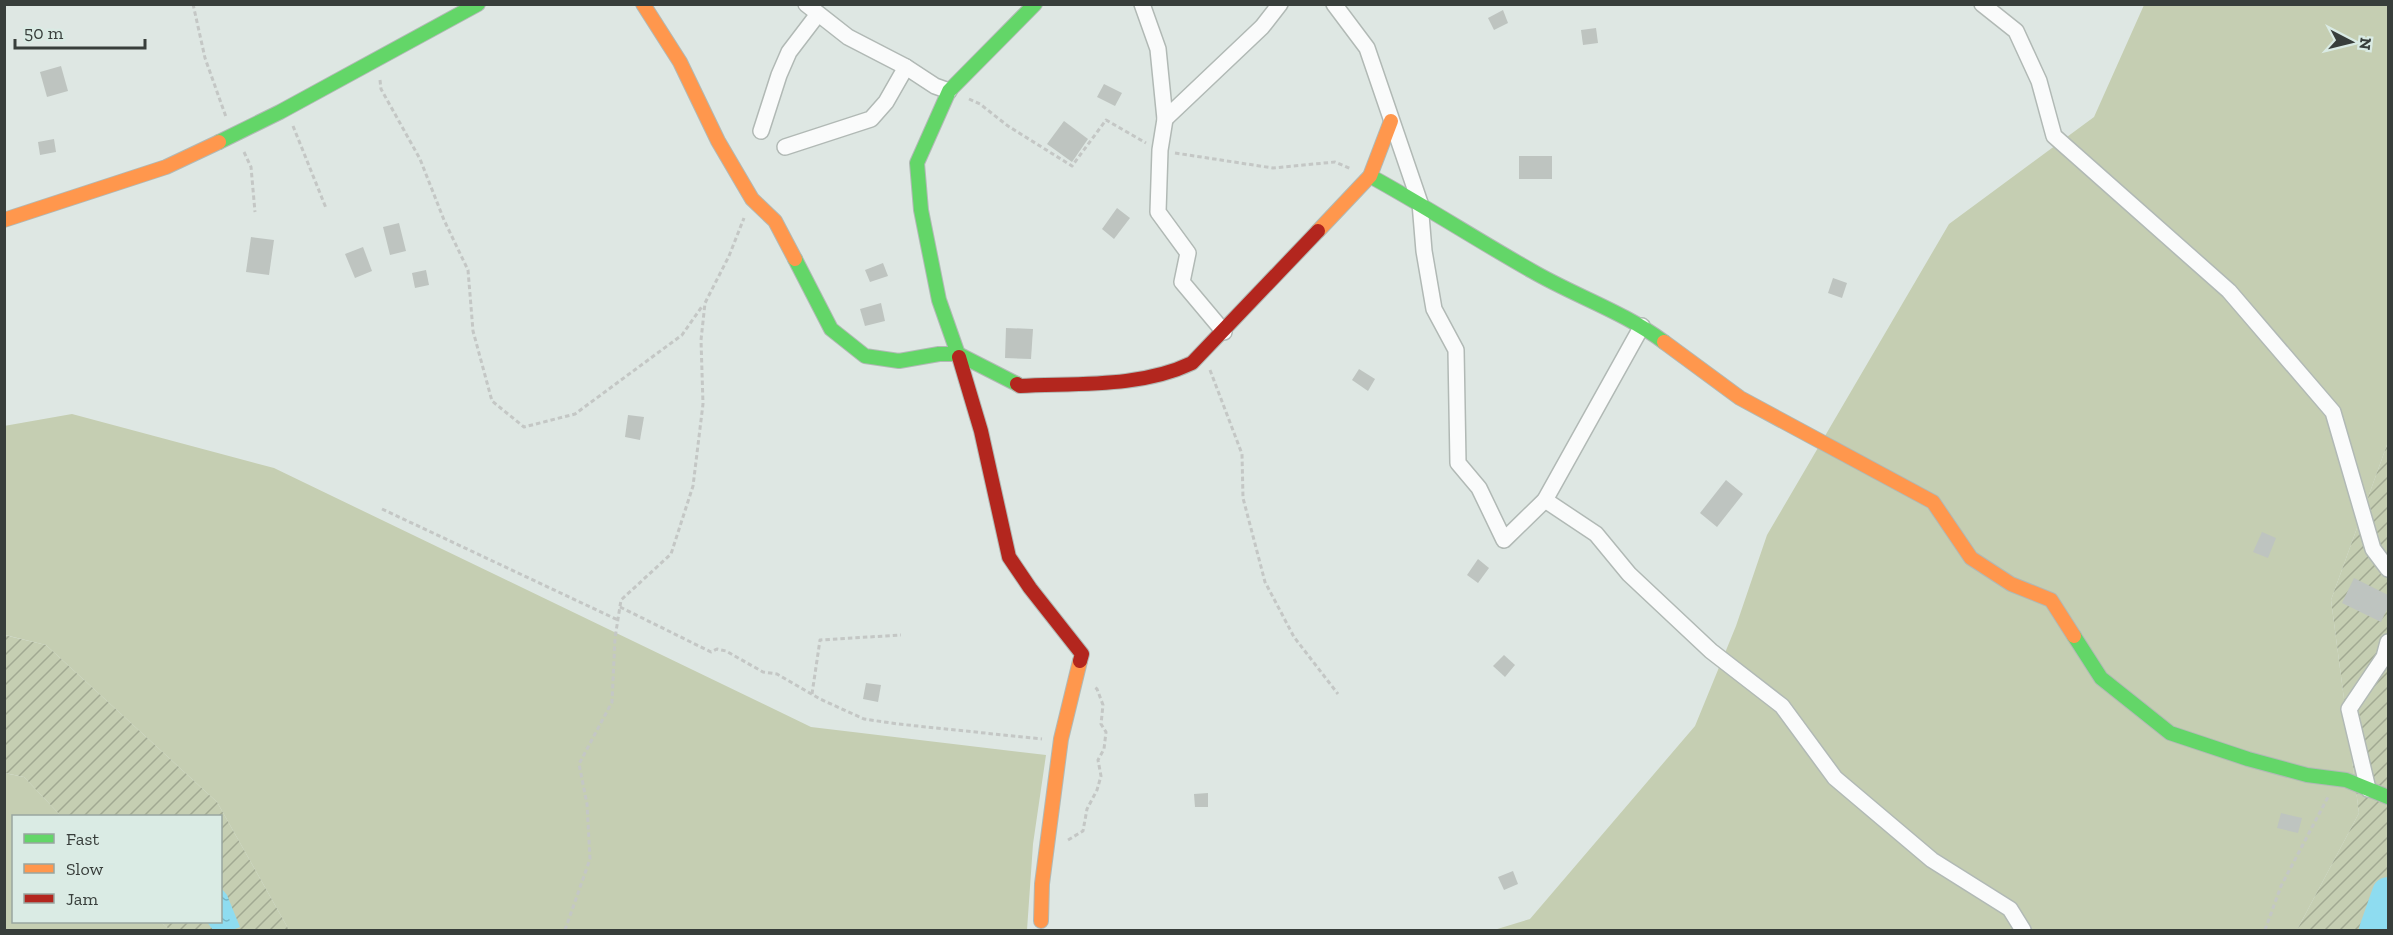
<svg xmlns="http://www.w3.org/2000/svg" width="2393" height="935" viewBox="0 0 2393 935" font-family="'Zilla Slab',serif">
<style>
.grass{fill:#c5ceb2}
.garden{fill:url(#garden-furrows)}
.water{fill:url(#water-ripples)}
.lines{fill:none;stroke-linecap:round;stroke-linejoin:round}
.river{stroke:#8edcf0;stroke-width:32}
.building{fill:#bec4c0}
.street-casing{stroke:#b1b9b5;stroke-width:18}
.fast-casing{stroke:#b1b9b5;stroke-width:16}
.slow-casing{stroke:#b1b9b5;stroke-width:16}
.jam-casing{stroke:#b1b9b5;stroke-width:16}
.path{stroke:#c4c7c5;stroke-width:3;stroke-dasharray:4.5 3;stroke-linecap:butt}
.street{stroke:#fafbfb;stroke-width:15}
.fast{stroke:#63d668;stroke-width:14}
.slow{stroke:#ff974d;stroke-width:14}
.jam{stroke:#b3261e;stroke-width:14}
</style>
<defs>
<pattern id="garden-furrows" width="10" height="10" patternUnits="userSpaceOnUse" patternTransform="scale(1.5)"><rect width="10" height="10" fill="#c5ceb2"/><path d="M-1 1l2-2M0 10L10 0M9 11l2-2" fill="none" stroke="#a1a992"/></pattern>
<pattern id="water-ripples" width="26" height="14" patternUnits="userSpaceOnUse" patternTransform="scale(1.5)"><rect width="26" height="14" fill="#8edcf0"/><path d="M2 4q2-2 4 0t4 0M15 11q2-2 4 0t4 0" fill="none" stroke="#75b4c4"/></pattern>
</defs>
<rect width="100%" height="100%" fill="#dee7e3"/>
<g class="grass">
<path d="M2144,5H2388V442L2331,600L2359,813L2297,930H1494L1530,919L1695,726L1736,626L1767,535L1949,224L2094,117Z"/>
<path d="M72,414L274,468L811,727L1046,755L1033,844L1027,930H289L217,802L46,645L5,635L4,426Z"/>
<path d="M4,773L24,777L61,816H14V922H161L170,930H5Z"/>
</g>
<g class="garden">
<path d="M2388,442V930H2297L2359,813L2331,600Z"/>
<path d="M4,635L46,645L217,802L289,930H170L161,922H220V816H61L24,777L5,773Z"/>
</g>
<path class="water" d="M221,888L227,895L240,927L232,930H213L207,922H220Z"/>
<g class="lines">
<path class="river" d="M2375,930L2388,893"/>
</g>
<g class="building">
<path d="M1503,10L1508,23L1494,30L1488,18Z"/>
<path d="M1596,28L1598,43L1583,45L1581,30Z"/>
<path d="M61,66L68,91L47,97L40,72Z"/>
<path d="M1104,84L1122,93L1115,106L1097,97Z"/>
<path d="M1064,121L1088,139L1072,162L1047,144Z"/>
<path d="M54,139L56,152L40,155L38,142Z"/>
<rect x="1519" y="156" width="33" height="23"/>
<path d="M1117,208L1130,218L1114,239L1102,229Z"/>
<path d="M399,223L406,251L390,255L383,227Z"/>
<path d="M251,237L274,240L269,275L246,272Z"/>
<path d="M363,247L372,271L355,278L345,254Z"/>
<path d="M883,263L888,276L870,282L865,270Z"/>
<path d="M426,270L429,285L415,288L412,273Z"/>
<path d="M1833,278L1847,283L1842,298L1828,293Z"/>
<path d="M881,303L885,321L865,326L860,309Z"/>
<path d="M1006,328L1033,329L1031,359L1005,358Z"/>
<path d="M1359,369L1375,379L1368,391L1352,380Z"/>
<path d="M628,415L644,417L640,440L625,437Z"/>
<path d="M1726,480L1743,494L1717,527L1700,513Z"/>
<path d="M2262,532L2276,538L2268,558L2253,552Z"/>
<path d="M1478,559L1489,568L1478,583L1467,575Z"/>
<path d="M2354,578L2388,595V607L2381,622L2342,603Z"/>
<path d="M1504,655L1515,665L1505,677L1493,666Z"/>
<path d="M866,683L881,685L878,702L863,699Z"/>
<path d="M1208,793V807H1195L1194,794Z"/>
<path d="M2281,813L2302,818L2298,833L2277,828Z"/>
<path d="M1513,871L1518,884L1504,890L1498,877Z"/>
</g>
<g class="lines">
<g class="street-casing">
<g id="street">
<path d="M806,4L848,37L906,67L935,86L949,91"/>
<path d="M1142,4L1158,49L1165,119L1160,150L1158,212L1188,253L1182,282L1224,332"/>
<path d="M1334,4L1367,48L1420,203L1424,251L1434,309L1456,350L1458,463L1479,488L1504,540L1545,500L1642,326"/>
<path d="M1982,4L2016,31L2039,81L2054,136L2229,291L2333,412L2373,549L2388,569"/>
<path d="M1165,119L1262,27L1280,4"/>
<path d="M761,131L779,75L789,52L818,14"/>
<path d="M785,147L871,119L886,102L906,67"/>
<path d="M1545,500L1596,534L1629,574L1711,651L1782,706L1835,778L1932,860L2010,909L2023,930"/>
<path d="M2368,789L2349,709L2384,657L2388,642"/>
</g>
</g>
<g class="fast-casing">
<g id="fast">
<path d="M219,142L280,112L478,4"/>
<path d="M1370,176C1425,206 1477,240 1532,271C1575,296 1624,312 1664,342"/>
<path d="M795,259L831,329L865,356L899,361L939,354H958L1017,384"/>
<path d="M959,357L939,300L921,210L917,163L949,91L1035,4"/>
<path d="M2074,636L2101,678L2170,733L2248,759L2307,775L2346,780L2388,797"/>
</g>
</g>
<g class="slow-casing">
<g id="slow">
<path d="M643,4L680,62L718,141L752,199L775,221L795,259"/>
<path d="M4,220L166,167L219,142"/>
<path d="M1318,231L1370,176L1391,121"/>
<path d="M1664,342L1740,398L1933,502L1971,558L2011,584L2051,600L2074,636"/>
<path d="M1041,921L1042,884L1061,739L1080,661"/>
</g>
</g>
<g class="jam-casing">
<g id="jam">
<path d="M959,357L981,431L1009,557L1030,588L1082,654L1080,661"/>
<path d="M1017,384L1020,386C1076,383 1140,388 1192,363L1318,231"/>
</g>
</g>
<g class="path">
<path d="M193,4L205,58L226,117"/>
<path d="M380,80L381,89L420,159L444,220L468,270L473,331L492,401L524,427L575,414L682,335L703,305"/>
<path d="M969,99L980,104L1008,126L1072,166L1106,120L1146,143"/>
<path d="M293,126L326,208"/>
<path d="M244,152L251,167L255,212"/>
<path d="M1175,153L1273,168L1335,162L1351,169"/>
<path d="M1210,370L1242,454L1243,498L1265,582L1294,637L1338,694"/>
<path d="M382,509L618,620"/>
<path d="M620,607L711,652L717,649L726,651L763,672L777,674L820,699L864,719L898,724L1042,739"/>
<path d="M812,694L820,640L901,635"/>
<path d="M1068,840L1083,831L1087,809L1097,790L1101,776L1098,760L1104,749L1106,732L1101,724L1103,705L1097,689L1093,686"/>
<path d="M565,930L590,859L587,804L579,764L612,702L615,638L621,600L671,554L693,486L703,404L701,340L705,303L729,256L744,218"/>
<path d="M2265,930L2281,886L2328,797"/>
</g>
<use href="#street" class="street"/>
<use href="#fast" class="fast"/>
<use href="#slow" class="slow"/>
<use href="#jam" class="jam"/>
</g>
<rect width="2393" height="935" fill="none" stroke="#383e3b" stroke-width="12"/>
<rect x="12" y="815" width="210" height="108" fill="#daebe4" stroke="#99a6a0" stroke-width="1.5"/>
<rect x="24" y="834" width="30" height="9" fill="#63d668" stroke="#99a6a0" stroke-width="1.5"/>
<text x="66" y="845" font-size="18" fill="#383e3b">Fast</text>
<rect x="24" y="864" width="30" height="9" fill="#ff974d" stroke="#99a6a0" stroke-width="1.5"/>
<text x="66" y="875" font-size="18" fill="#383e3b">Slow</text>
<rect x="24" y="894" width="30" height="9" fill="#b3261e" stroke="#99a6a0" stroke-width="1.5"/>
<text x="66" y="905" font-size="18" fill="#383e3b">Jam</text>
<g transform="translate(2351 42) rotate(97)" stroke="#daebe4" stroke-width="4.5" paint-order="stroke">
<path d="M0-4.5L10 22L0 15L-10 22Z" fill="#383e3b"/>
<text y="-9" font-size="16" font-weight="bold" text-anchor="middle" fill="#383e3b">N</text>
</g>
<path d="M15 39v9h130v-9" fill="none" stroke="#383e3b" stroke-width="3"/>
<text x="24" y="39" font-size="18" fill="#383e3b" stroke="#daebe4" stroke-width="4.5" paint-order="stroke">50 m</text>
</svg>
